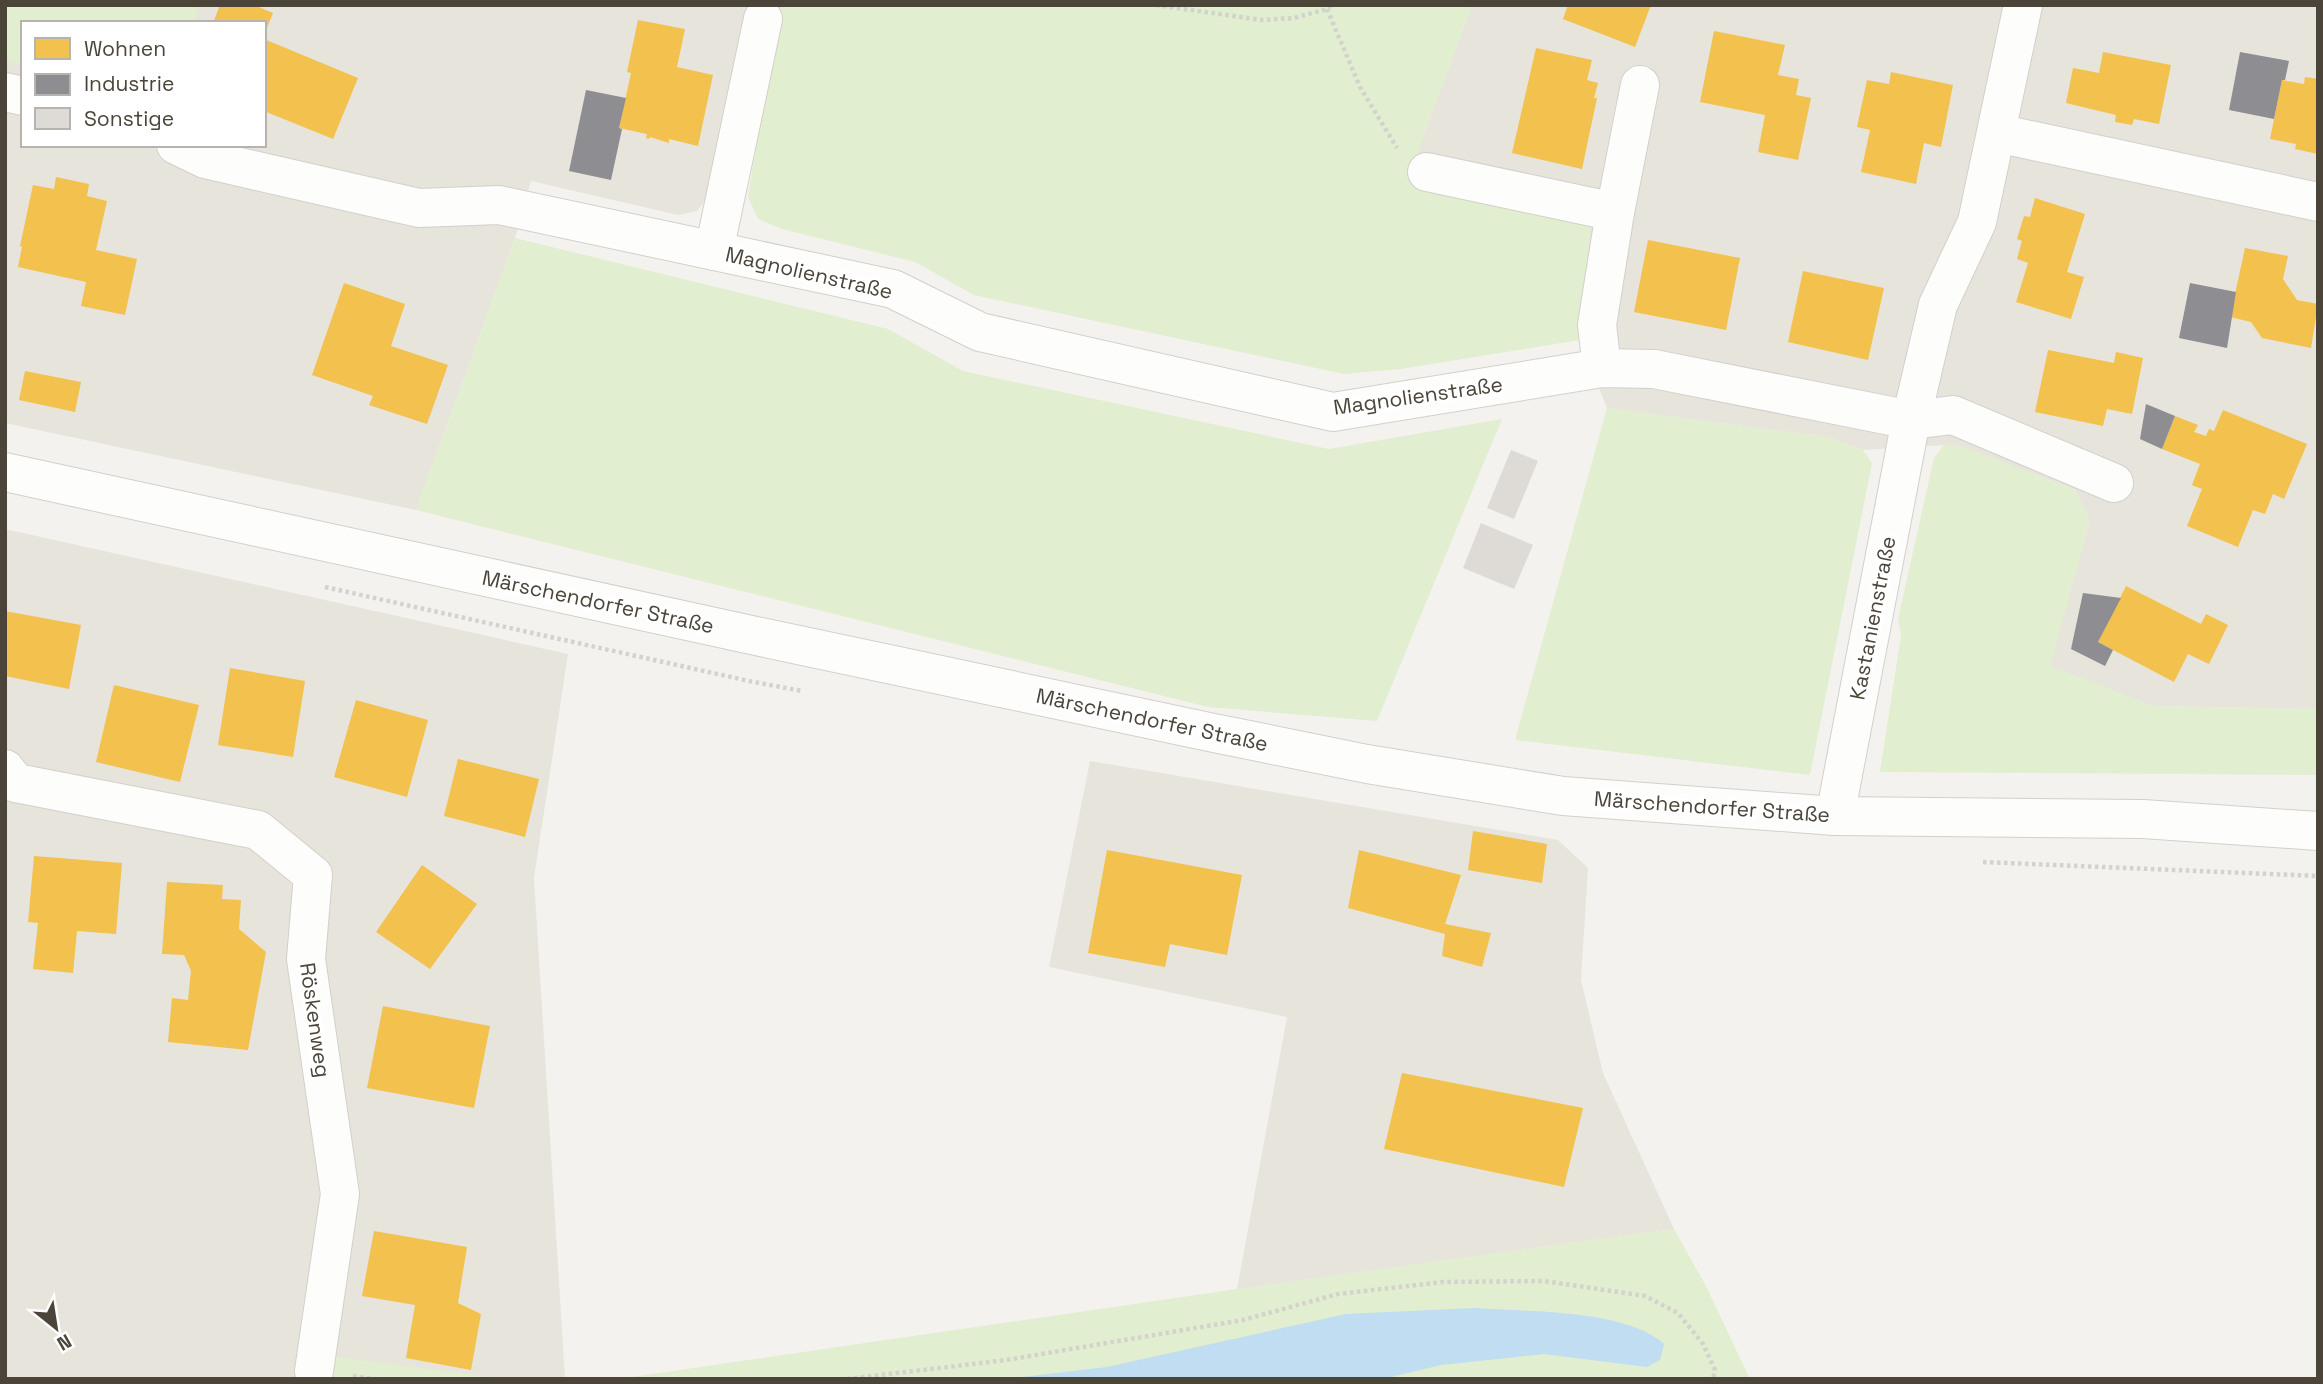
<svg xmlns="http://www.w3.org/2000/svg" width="2323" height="1384" viewBox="0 0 2323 1384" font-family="'Space Grotesk',sans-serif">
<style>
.residential{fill:#e7e4dc;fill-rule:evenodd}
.green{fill:#e1eecf}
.water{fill:#c0ddf1}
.homes{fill:#f2c14e}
.industry{fill:#8d8d92}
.building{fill:#dedbd6}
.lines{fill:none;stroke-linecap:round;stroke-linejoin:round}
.minor-casing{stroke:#d2d0cb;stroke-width:40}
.path{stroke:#d3d2cc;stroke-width:4.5;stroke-dasharray:3.5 3.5;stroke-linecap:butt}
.minor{stroke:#fdfdfc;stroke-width:38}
.labels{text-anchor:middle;stroke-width:7;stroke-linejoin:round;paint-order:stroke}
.street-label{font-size:21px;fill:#4b4439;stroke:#fff}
</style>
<rect width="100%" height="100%" fill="#f4f2ee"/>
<g class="residential">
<path d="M5,5H751L710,195L697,211L678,215L531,181L515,238L416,510L5,423ZM23,23H264V145H23Z"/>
<path d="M1472,5H2318V709L2153,706L2049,666L2090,521L2075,490L1960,446L1944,445L1863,450L1828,437L1607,408L1580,340L1409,175Z"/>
<path d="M5,529L568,654L534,878L565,1379H5Z"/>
<path d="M1090,761L1558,840L1588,868L1581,980L1603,1073L1674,1229L1237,1289L1287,1017L1049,967Z"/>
</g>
<g class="green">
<path d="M5,5H199L193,23H23V64L5,60Z"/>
<path d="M779,5H1472L1409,175L1591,224L1580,340L1401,369L1344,374L974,295L915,262L782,229L758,219L748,197Z"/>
<path d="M515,238L888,329L963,371L1329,449L1502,419L1377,721L1208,707L416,510Z"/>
<path d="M1607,408L1828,437L1863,450L1872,463L1810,775L1515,740Z"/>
<path d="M1944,445L1960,446L2075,490L2090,521L2050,666L2153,706L2318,709V775L1880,772L1901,635L1898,619L1934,458Z"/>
<path d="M1674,1229L1706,1286L1750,1379H618L1237,1289Z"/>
<path d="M329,1356L507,1379H323Z"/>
</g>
<path class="water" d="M1475,1308C1527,1312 1625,1309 1664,1344L1660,1360L1647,1367L1544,1354L1441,1365L1383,1379H1006L1107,1367L1346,1314Z"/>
<g class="homes">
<path d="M220,5H254L273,13L264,35V23H213Z"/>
<path d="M1568,5H1651L1635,47L1563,19Z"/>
<path d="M638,20L685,29L677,67L713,75L698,146L669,139V143L650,137L649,139L646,138L647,134L619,128L631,73L627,72Z"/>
<path d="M1714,31L1785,45L1778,75L1799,79L1796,95L1811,98L1798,160L1758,152L1765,115L1700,102Z"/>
<path d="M264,39L358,78L333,139L264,111Z"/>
<path d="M1536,48L1592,60L1587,80L1598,83L1594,98H1597L1582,169L1512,153Z"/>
<path d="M2103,52L2171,65L2159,124L2134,119L2132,125L2115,122L2116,115L2066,103L2073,68L2099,73Z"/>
<path d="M1891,72L1953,85L1941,147L1924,143L1916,184L1861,172L1870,130L1857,127L1867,80L1889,84Z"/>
<path d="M2305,77L2318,79V154L2295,149L2296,144L2270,139L2282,80L2304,84Z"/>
<path d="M56,177L89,184L87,196L107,201L96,250L137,259L125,315L81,306L86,282L18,267L22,247L20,246L33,185L54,189Z"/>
<path d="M2035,198L2085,214L2067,272L2084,277L2071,319L2016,302L2028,263L2017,259L2022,241L2017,239L2024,216L2030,217Z"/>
<path d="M1648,240L1740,258L1726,330L1634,312Z"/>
<path d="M2245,248L2288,256L2283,279L2297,300L2318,304L2311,348L2262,338L2251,322L2230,317Z"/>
<path d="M1803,271L1884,288L1868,360L1788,342Z"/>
<path d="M344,283L405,304L391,346L448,365L427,424L369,405L373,396L312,375Z"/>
<path d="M2048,350L2114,363L2116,352L2143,358L2132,414L2107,409L2103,426L2035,412Z"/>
<path d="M25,371L81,382L75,412L19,400Z"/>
<path d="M2223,410L2307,444L2284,499L2273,494L2265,514L2253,510L2238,547L2187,526L2202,489L2192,485L2200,464L2162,449L2175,416L2198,425L2194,432L2206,436L2209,429L2214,431Z"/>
<path d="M2126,586L2201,624L2206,614L2228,625L2209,664L2188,654L2174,682L2098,642Z"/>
<path d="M5,611L81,625L69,689L5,676Z"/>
<path d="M230,668L305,681L293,757L218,745Z"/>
<path d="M114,685L199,705L180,782L96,762Z"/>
<path d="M356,700L428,720L407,797L334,777Z"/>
<path d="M458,759L539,779L525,837L444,816Z"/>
<path d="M1473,831L1547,844L1542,883L1468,870Z"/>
<path d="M1107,850L1242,875L1227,955L1170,944L1165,967L1088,953Z"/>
<path d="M1359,850L1461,875L1445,924L1491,933L1482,967L1442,956L1445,934L1348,908Z"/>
<path d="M34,856L122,863L116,934L77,931L73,973L33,969L38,923L28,922Z"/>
<path d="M422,865L477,904L430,969L376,932Z"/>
<path d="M167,882L223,885L222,899L241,900L239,929L266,952L248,1050L168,1042L172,998L188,1000L191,971L184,955L162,954Z"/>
<path d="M383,1006L490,1026L474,1108L367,1088Z"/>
<path d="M1402,1073L1583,1108L1564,1187L1384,1149Z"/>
<path d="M374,1231L467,1247L458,1303L481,1314L471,1370L406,1358L415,1305L362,1296Z"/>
</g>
<g class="industry">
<path d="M2240,52L2289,61L2285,80H2282L2274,119L2229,110Z"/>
<path d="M586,90L626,98L619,128L622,129L611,180L569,171Z"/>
<path d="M2190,283L2236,292L2227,348L2179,338Z"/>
<path d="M2146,404L2175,416L2162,449L2140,439Z"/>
<path d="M2083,593L2121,598L2098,642L2113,650L2105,666L2071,649Z"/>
</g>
<g class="building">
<path d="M1511,450L1538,461L1514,519L1487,508Z"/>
<path d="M1481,523L1533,545L1514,589L1463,568Z"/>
</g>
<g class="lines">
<g class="minor-casing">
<g id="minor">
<path d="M5,92L23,96"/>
<path d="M1997,133L2318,202"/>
<path d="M176,145L205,159L419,208L499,205L893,289L980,332L1333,412L1602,368L1654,369L1911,420L1953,415L2114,483"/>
<path d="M1427,172L1615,212"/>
<path d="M714,251L763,19"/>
<path d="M1602,368L1597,325L1615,212L1640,85"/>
<path d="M5,472L756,636L1209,732L1367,764L1563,796L1835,816L2143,819L2318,831"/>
<path d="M5,769L16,783L258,830L313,875L306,959L340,1194L314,1371"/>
<path d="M1835,816L1911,420L1938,305L1977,222L2023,5"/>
</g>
</g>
<g class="path">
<path d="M1156,5L1262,20L1294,18L1327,9L1331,5"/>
<path d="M1327,9L1360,87L1397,148"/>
<path d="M325,587L749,681L802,691"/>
<path d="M1983,862L2318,876"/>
<path d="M353,1376L372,1379"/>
<path d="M847,1379L1006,1360L1243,1320L1338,1294L1443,1282L1544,1281L1645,1296L1678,1313L1703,1344L1715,1370L1713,1379"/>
</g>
<use href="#minor" class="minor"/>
</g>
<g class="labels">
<g class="street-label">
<text transform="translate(809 273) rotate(13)" y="7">Magnolienstraße</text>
<text transform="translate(1418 396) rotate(-8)" y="7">Magnolienstraße</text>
<text transform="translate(598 602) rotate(12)" y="7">Märschendorfer Straße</text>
<text transform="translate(1873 618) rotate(-79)" y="7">Kastanienstraße</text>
<text transform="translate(1152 720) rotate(12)" y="7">Märschendorfer Straße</text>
<text transform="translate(1712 807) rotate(4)" y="7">Märschendorfer Straße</text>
<text transform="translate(315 1020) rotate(82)" y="7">Röskenweg</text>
</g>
</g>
<rect width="2323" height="1384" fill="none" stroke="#4b4439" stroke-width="14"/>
<rect x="21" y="21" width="245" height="126" fill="#ffffff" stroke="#b7b4b0" stroke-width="2"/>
<rect x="35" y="38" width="35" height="21" fill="#f2c14e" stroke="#b7b4b0" stroke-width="2"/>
<text x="84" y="56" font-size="21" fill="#4b4439">Wohnen</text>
<rect x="35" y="74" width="35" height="21" fill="#8d8d92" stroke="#b7b4b0" stroke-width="2"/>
<text x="84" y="91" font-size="21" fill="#4b4439">Industrie</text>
<rect x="35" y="108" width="35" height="21" fill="#dedbd6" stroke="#b7b4b0" stroke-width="2"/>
<text x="84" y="126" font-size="21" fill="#4b4439">Sonstige</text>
<g transform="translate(56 1328) rotate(150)" stroke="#ffffff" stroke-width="5" paint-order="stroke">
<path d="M0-5L12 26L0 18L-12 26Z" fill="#4b4439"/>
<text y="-10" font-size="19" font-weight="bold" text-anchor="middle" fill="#4b4439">N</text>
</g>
</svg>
